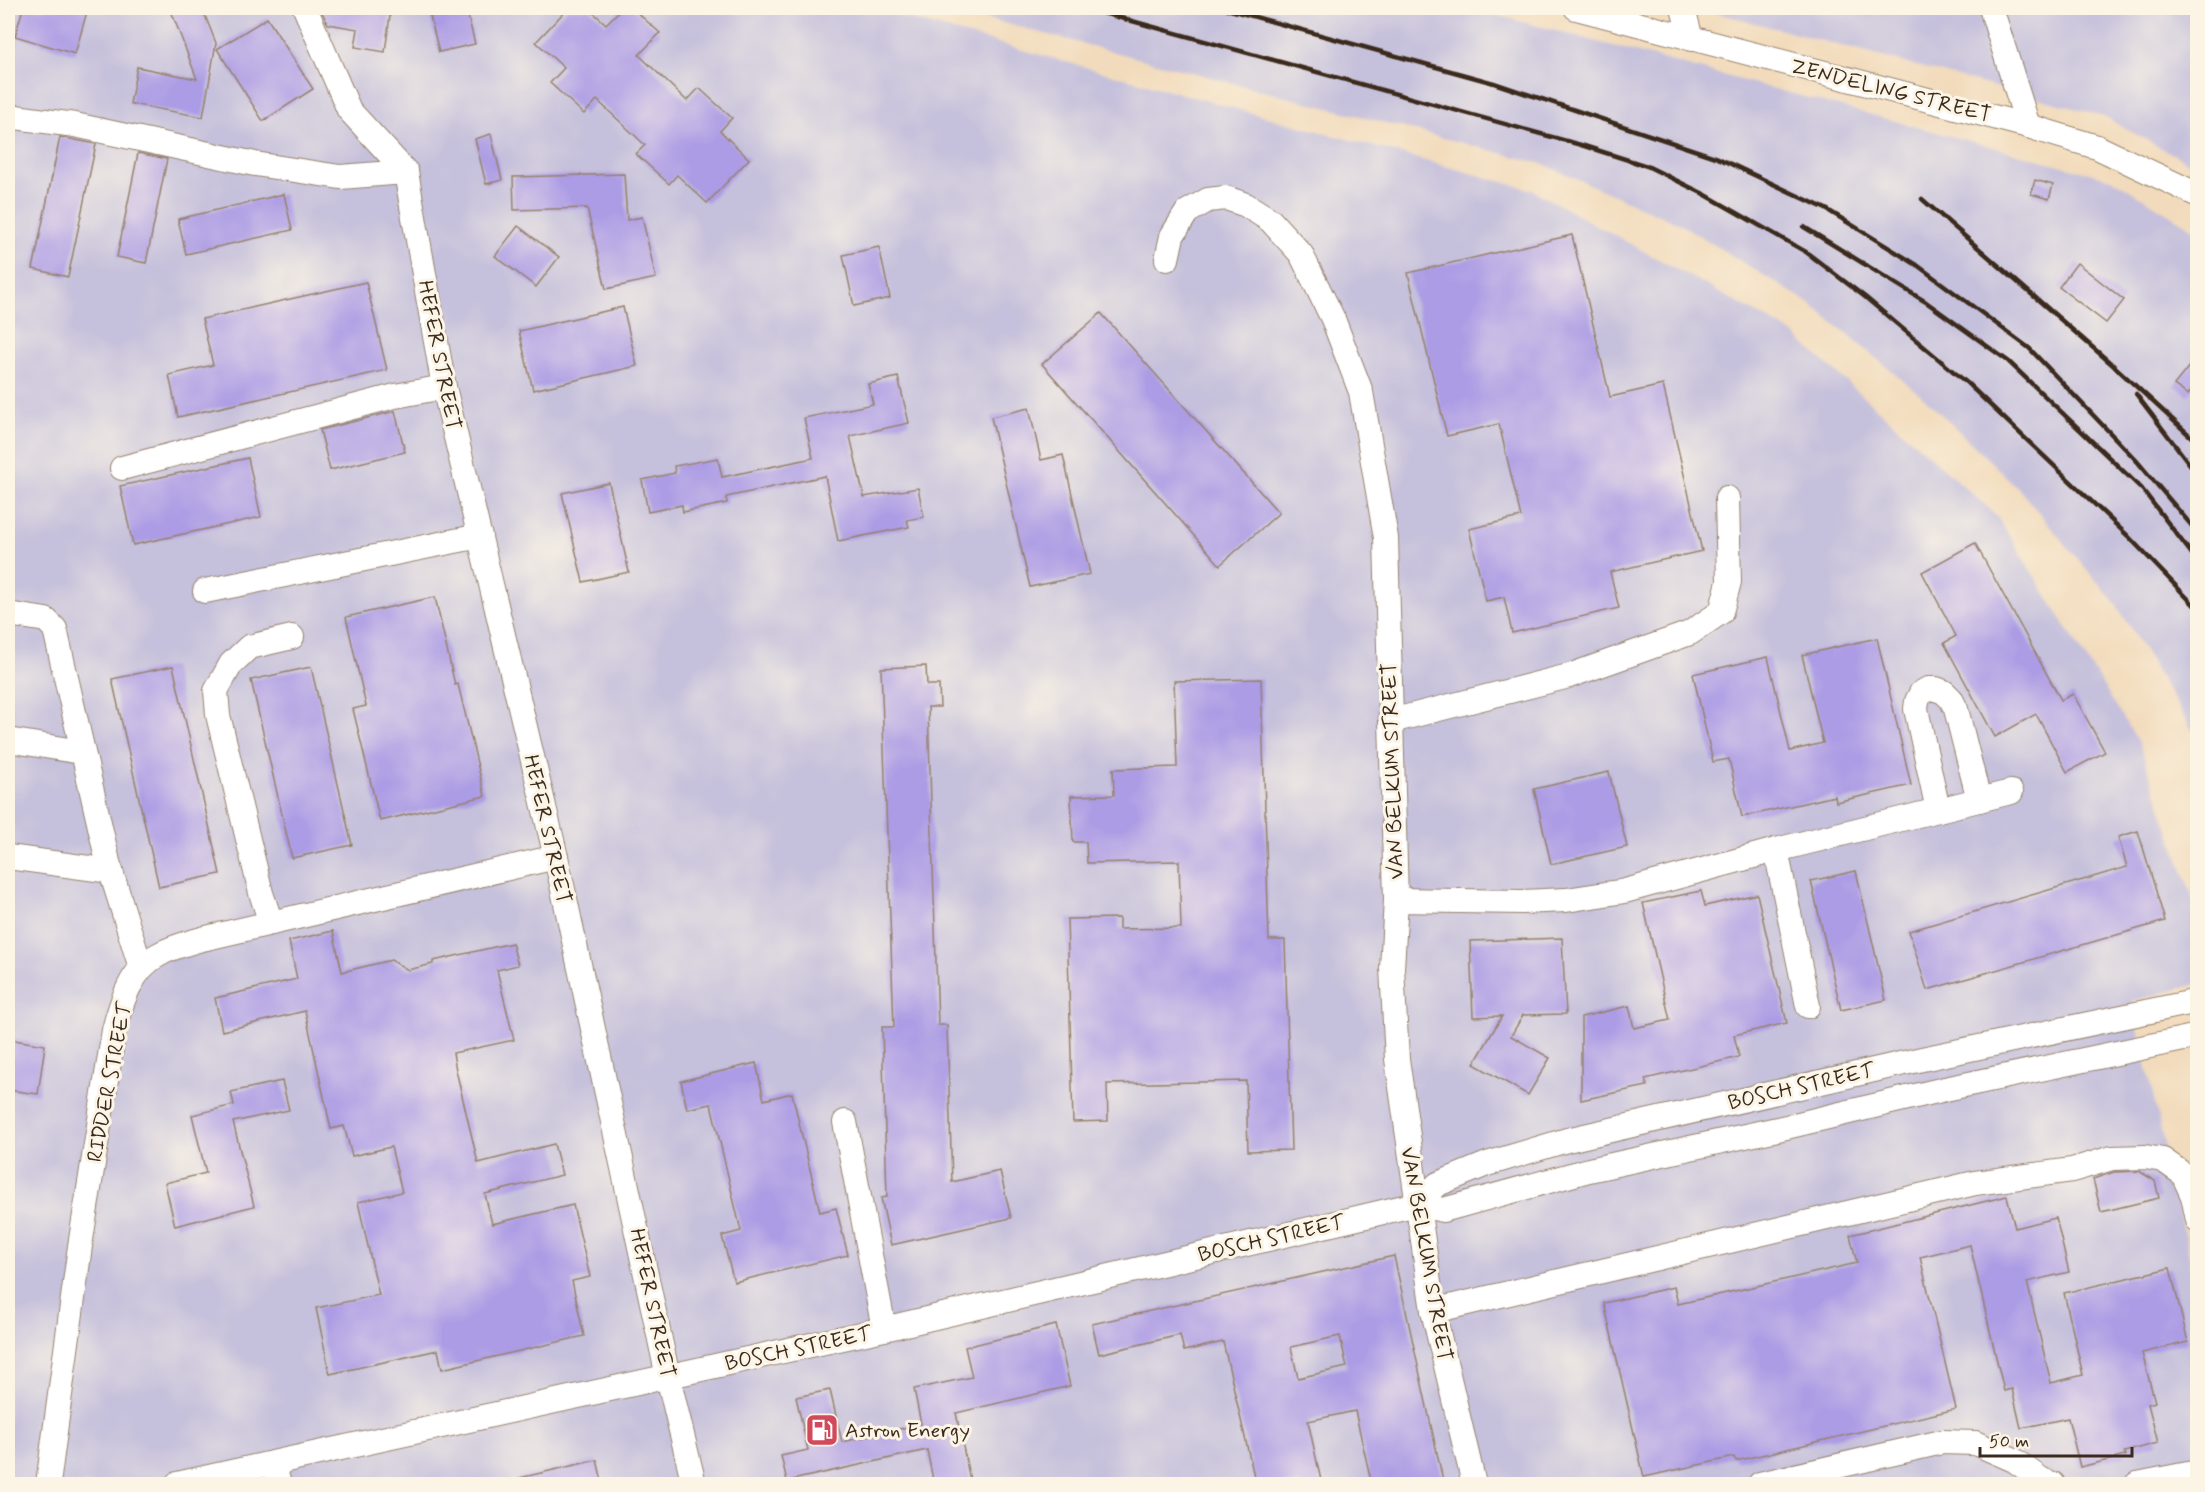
<svg xmlns="http://www.w3.org/2000/svg" width="2205" height="1492" viewBox="0 0 2205 1492" font-family="Mynerve,sans-serif">
<style>
.industrial{fill:#c5c0db}
.building{fill:#ac9be5;fill-rule:evenodd}
.lines{fill:none;stroke-linecap:round;stroke-linejoin:round}
.minor-casing{stroke:#96826d;stroke-width:26}
.minor{stroke:#fff;stroke-width:24}
.rail{stroke:#3b2a1e;stroke-width:4.5}
.labels{text-anchor:middle;stroke-width:6;stroke-linejoin:round;paint-order:stroke}
.street-label{font-size:21px;fill:#3b2a1e;stroke:#fcf5e5}
.poi-label{font-size:21px;fill:#3b2a1e;stroke:#fcf5e5;text-anchor:start}
</style>
<rect width="100%" height="100%" fill="#fcf5e5"/>
<filter id="ink" filterUnits="userSpaceOnUse"><feTurbulence type="fractalNoise" baseFrequency=".0167" numOctaves="2"/><feDisplacementMap in="SourceGraphic" scale="12" xChannelSelector="R" yChannelSelector="G"/><feConvolveMatrix kernelMatrix="1 2 1 2 8 2 1 2 1" color-interpolation-filters="sRGB"/></filter>
<filter id="wash" filterUnits="userSpaceOnUse"><feTurbulence type="fractalNoise" baseFrequency=".008" numOctaves="4" result="noise"/><feDisplacementMap in="SourceGraphic" scale="24" xChannelSelector="R" yChannelSelector="G"/><feGaussianBlur stdDeviation="1.35" result="paint"/><feColorMatrix in="noise" values="0 0 0 0 0 0 0 0 0 0 0 0 0 0 0 0 0 1.4 0 .05"/><feComposite in="paint" operator="in"/></filter>
<g filter="url(#wash)">
<rect width="100%" height="100%" fill="#f2dbbc"/>
<g class="industrial">
<path d="M8,8H870L1532,190L1791,332L1996,515L2139,743L2197,911V984L2132,1001L2197,1290V1484H8Z"/>
<path d="M946,8H1470L2112,179L2197,231V738L2116,604L2017,487L1922,396L1809,303L1682,225L1543,164Z"/>
<path d="M1699,8H2197V167L2100,115Z"/>
</g>
<g id="blocks">
<g class="building">
<path d="M23,8H88L75,54L15,36Z"/>
<path d="M170,8H202L216,43L203,117L130,104L137,67L197,79Z"/>
<path d="M323,8H391L385,52L355,47L358,29L328,24L322,12Z"/>
<path d="M428,8H466L475,44L439,52Z"/>
<path d="M568,8H588L606,24L622,8H632L660,33L639,55L687,101L699,88L732,118L720,131L749,159L707,203L677,175L669,184L636,154L645,145L597,100L584,114L550,83L564,68L536,42Z"/>
<path d="M267,18L313,89L263,121L217,49Z"/>
<path d="M491,134L502,180L486,184L475,139Z"/>
<path d="M60,137L96,144L68,277L33,269Z"/>
<path d="M138,153L167,159L146,263L117,257Z"/>
<path d="M624,174L627,220L642,217L656,278L606,289L587,208L514,210L513,177Z"/>
<path d="M2035,180L2053,185L2049,199L2031,194Z"/>
<path d="M284,194L292,230L186,254L178,219Z"/>
<path d="M518,226L559,257L536,287L495,256Z"/>
<path d="M1572,235L1610,397L1663,385L1702,551L1610,572L1619,608L1512,633L1504,597L1486,601L1469,529L1521,517L1499,424L1447,436L1408,273Z"/>
<path d="M879,247L890,298L854,306L843,255Z"/>
<path d="M2077,263L2124,300L2106,323L2059,287Z"/>
<path d="M366,282L387,370L178,417L169,375L213,365L202,319Z"/>
<path d="M623,307L637,366L533,390L519,331Z"/>
<path d="M1101,313L1279,513L1220,565L1042,364Z"/>
<path d="M2198,355V383L2188,395L2174,385Z"/>
<path d="M898,377L909,423L850,436L864,497L918,488L924,517L907,520L909,527L838,541L825,476L726,497L727,503L683,512L682,505L648,512L642,480L675,473L674,466L718,458L722,477L813,458L804,418L873,404L868,384Z"/>
<path d="M1029,408L1041,460L1063,455L1090,574L1030,587L991,417Z"/>
<path d="M395,411L405,452L330,470L320,430Z"/>
<path d="M248,458L261,517L133,545L120,486Z"/>
<path d="M609,483L629,572L583,582L562,493Z"/>
<path d="M1975,543L2061,700L2073,694L2105,752L2067,772L2036,714L1995,737L1944,643L1956,636L1922,572Z"/>
<path d="M435,597L455,685L458,684L485,796L380,821L353,709L366,706L346,617Z"/>
<path d="M1877,638L1911,785L1836,802L1835,796L1742,817L1729,759L1713,762L1693,674L1768,657L1790,751L1823,743L1802,655Z"/>
<path d="M173,666L220,874L159,887L112,679Z"/>
<path d="M926,666L927,685H939L940,707H928L938,1025H947L952,1182L1000,1171L1011,1218L891,1245L881,1198L887,1197L882,1027H894L881,668Z"/>
<path d="M311,667L352,845L292,858L251,680Z"/>
<path d="M1261,679L1269,940H1285L1291,1150L1248,1151L1246,1081L1107,1084L1108,1121L1073,1122L1067,919L1119,918V929L1181,928L1179,861L1087,863L1086,842H1073L1071,796L1114,795L1113,769L1177,767L1174,681Z"/>
<path d="M1609,772L1627,847L1551,864L1534,789Z"/>
<path d="M2138,831L2165,921L1927,990L1909,931L2127,867L2118,837Z"/>
<path d="M1856,871L1886,1000L1841,1010L1811,881Z"/>
<path d="M1701,891L1705,906L1757,894L1787,1023L1734,1035L1739,1057L1645,1079L1647,1086L1581,1100V1017L1629,1006L1634,1028L1670,1020L1643,903Z"/>
<path d="M333,931L342,972L391,960L408,970L433,964V961L512,943L518,965L497,970L514,1040L453,1053L456,1070L478,1163L554,1144L562,1175L485,1194L492,1224L573,1205L590,1277L572,1281L584,1336L442,1369L438,1350L330,1374L316,1308L379,1295L358,1202L402,1192L391,1147L352,1156L344,1126L331,1129L305,1011L222,1031L215,998L297,979L289,941Z"/>
<path d="M1562,938L1566,1014L1523,1015L1511,1036L1550,1058L1528,1095L1474,1064L1502,1016L1473,1017L1470,941Z"/>
<path d="M8,1039L45,1045L38,1094L8,1090Z"/>
<path d="M756,1063L764,1100L792,1093L820,1212L836,1208L848,1255L734,1282L722,1236L741,1231L711,1104L687,1109L681,1081Z"/>
<path d="M282,1081L289,1110L233,1122L254,1206L175,1226L165,1183L206,1173L192,1115L234,1105L231,1092Z"/>
<path d="M2139,1171L2155,1181L2159,1198L2101,1212L2093,1179L2114,1172Z"/>
<path d="M2007,1196L2015,1228L2056,1218L2069,1272L2027,1282L2051,1383L2083,1375L2064,1293L2170,1268L2188,1342L2142,1353L2155,1402L2148,1404L2158,1443L2124,1452L2125,1456L2080,1467L2068,1418L2021,1428L2012,1389L2004,1391L1970,1245L1920,1257L1956,1409L1736,1461L1734,1457L1644,1477L1604,1303L1674,1287L1678,1304L1857,1263L1850,1235Z"/>
<path d="M1394,1256L1444,1485H1372L1355,1411L1308,1421L1322,1485H1256L1223,1342L1184,1351L1180,1335L1099,1354L1092,1324ZM1340,1336L1347,1367L1298,1378L1291,1347Z"/>
<path d="M1056,1325L1070,1386L956,1413L971,1485H934L927,1450L787,1481L781,1456L808,1450L796,1397L830,1390L842,1442L921,1424L914,1389L972,1377L965,1347Z"/>
<path d="M597,1460L603,1485H519V1478Z"/>
</g>
</g>
</g>
<g filter="url(#ink)">
<use href="#blocks" fill-opacity="0" stroke="#96826d" stroke-width="1.5"/>
<g class="lines">
<g class="minor-casing">
<g id="minor">
<path d="M305,8L349,110L406,172"/>
<path d="M1576,8L2028,126L2097,147L2198,195"/>
<path d="M1683,8L1691,39"/>
<path d="M1991,8L2028,126"/>
<path d="M8,116L75,125L255,164L340,177L406,172"/>
<path d="M406,172L444,387L556,857L668,1377L694,1484"/>
<path d="M1167,259L1172,236L1187,212L1208,200L1226,198L1246,205L1270,220L1301,254L1333,319L1361,392L1386,538L1396,900L1392,968L1397,1059L1433,1311L1474,1484"/>
<path d="M122,468L395,396L444,387"/>
<path d="M205,591L480,536"/>
<path d="M8,614L46,620L55,629L108,862L141,968"/>
<path d="M1391,721L1569,676L1690,633L1721,612L1729,582L1727,498"/>
<path d="M8,740L81,752"/>
<path d="M1938,810L1916,709L1917,701L1921,693L1928,689H1936L1944,692L1951,699L1956,709L1979,800"/>
<path d="M1776,850L1808,1006"/>
<path d="M8,857L111,871"/>
<path d="M1396,900L1522,902L1566,900L1625,891L1776,850L2011,792"/>
<path d="M271,923L261,893L218,715L216,691L231,664L249,647L292,637"/>
<path d="M845,1122L884,1329"/>
<path d="M1417,1204L1438,1184L1487,1164L1567,1140L1922,1059L2198,1001"/>
<path d="M1433,1311L1975,1183L2072,1170L2112,1158L2145,1157L2163,1160L2183,1174L2193,1196L2198,1220"/>
<path d="M273,1463L279,1484"/>
<path d="M48,1484L80,1246L114,1030C121,1003 131,969 158,955C172,947 188,943 202,939L556,857"/>
<path d="M177,1484L884,1329L1417,1204L1443,1210L1589,1170L1782,1128L1945,1089L2198,1036"/>
<path d="M1760,1484L1942,1442L1975,1443L2014,1460L2042,1480L2053,1484"/>
<path d="M2137,1484L2198,1472"/>
</g>
</g>
<use href="#minor" class="minor"/>
<g class="rail">
<path d="M1085,8L1581,145L1647,166L1704,194L1806,252L1865,297L1967,383L2128,536L2198,609"/>
<path d="M1223,8L1494,83L1718,158L1826,209L1917,265L2029,348L2136,460L2198,533"/>
<path d="M1922,199L2114,366L2198,443"/>
<path d="M1804,227L1926,302L2008,361L2142,489L2198,562"/>
<path d="M2136,394L2198,475"/>
</g>
</g>
</g>
<defs>
<g id="fuel-square" transform="scale(1.725)"><rect x="-9" y="-9" width="18" height="18" rx="4" fill="#d1495b" stroke="#fcf5e5"/><path d="M-5.5-6h7V0h2V4h1.3V-2.5L3-4.5l.8-.8L6-3V5H2.5V1h-1V6h-7ZM-4.2-4.7v3.2H.2V-4.7Z" fill="#fff"/></g>
</defs>
<g fill-rule="evenodd">
<use href="#fuel-square" x="822" y="1430"/>
</g>
<g class="labels">
<g class="street-label">
<text transform="translate(1891 90) rotate(14)" y="7">ZENDELING STREET</text>
<text transform="translate(440 355) rotate(79)" y="7">HEFER STREET</text>
<text transform="translate(1392 771) rotate(-92)" y="7">VAN BELKUM STREET</text>
<text transform="translate(548 829) rotate(77)" y="7">HEFER STREET</text>
<text transform="translate(109 1082) rotate(-79)" y="7">RIDDER STREET</text>
<text transform="translate(1801 1086) rotate(-13)" y="7">BOSCH STREET</text>
<text transform="translate(1271 1238) rotate(-13)" y="7">BOSCH STREET</text>
<text transform="translate(1427 1254) rotate(80)" y="7">VAN BELKUM STREET</text>
<text transform="translate(653 1303) rotate(78)" y="7">HEFER STREET</text>
<text transform="translate(798 1348) rotate(-12)" y="7">BOSCH STREET</text>
</g>
<g class="poi-label">
<text x="845" y="1437">Astron Energy</text>
</g>
</g>
<rect width="2205" height="1492" fill="none" stroke="#fcf5e5" stroke-width="30"/>
<path d="M1980 1447v9h152v-9" fill="none" stroke="#3b2a1e" stroke-width="3"/>
<text x="1989" y="1447" font-size="18" fill="#3b2a1e" stroke="#fcf5e5" stroke-width="4.5" paint-order="stroke">50 m</text>
</svg>
